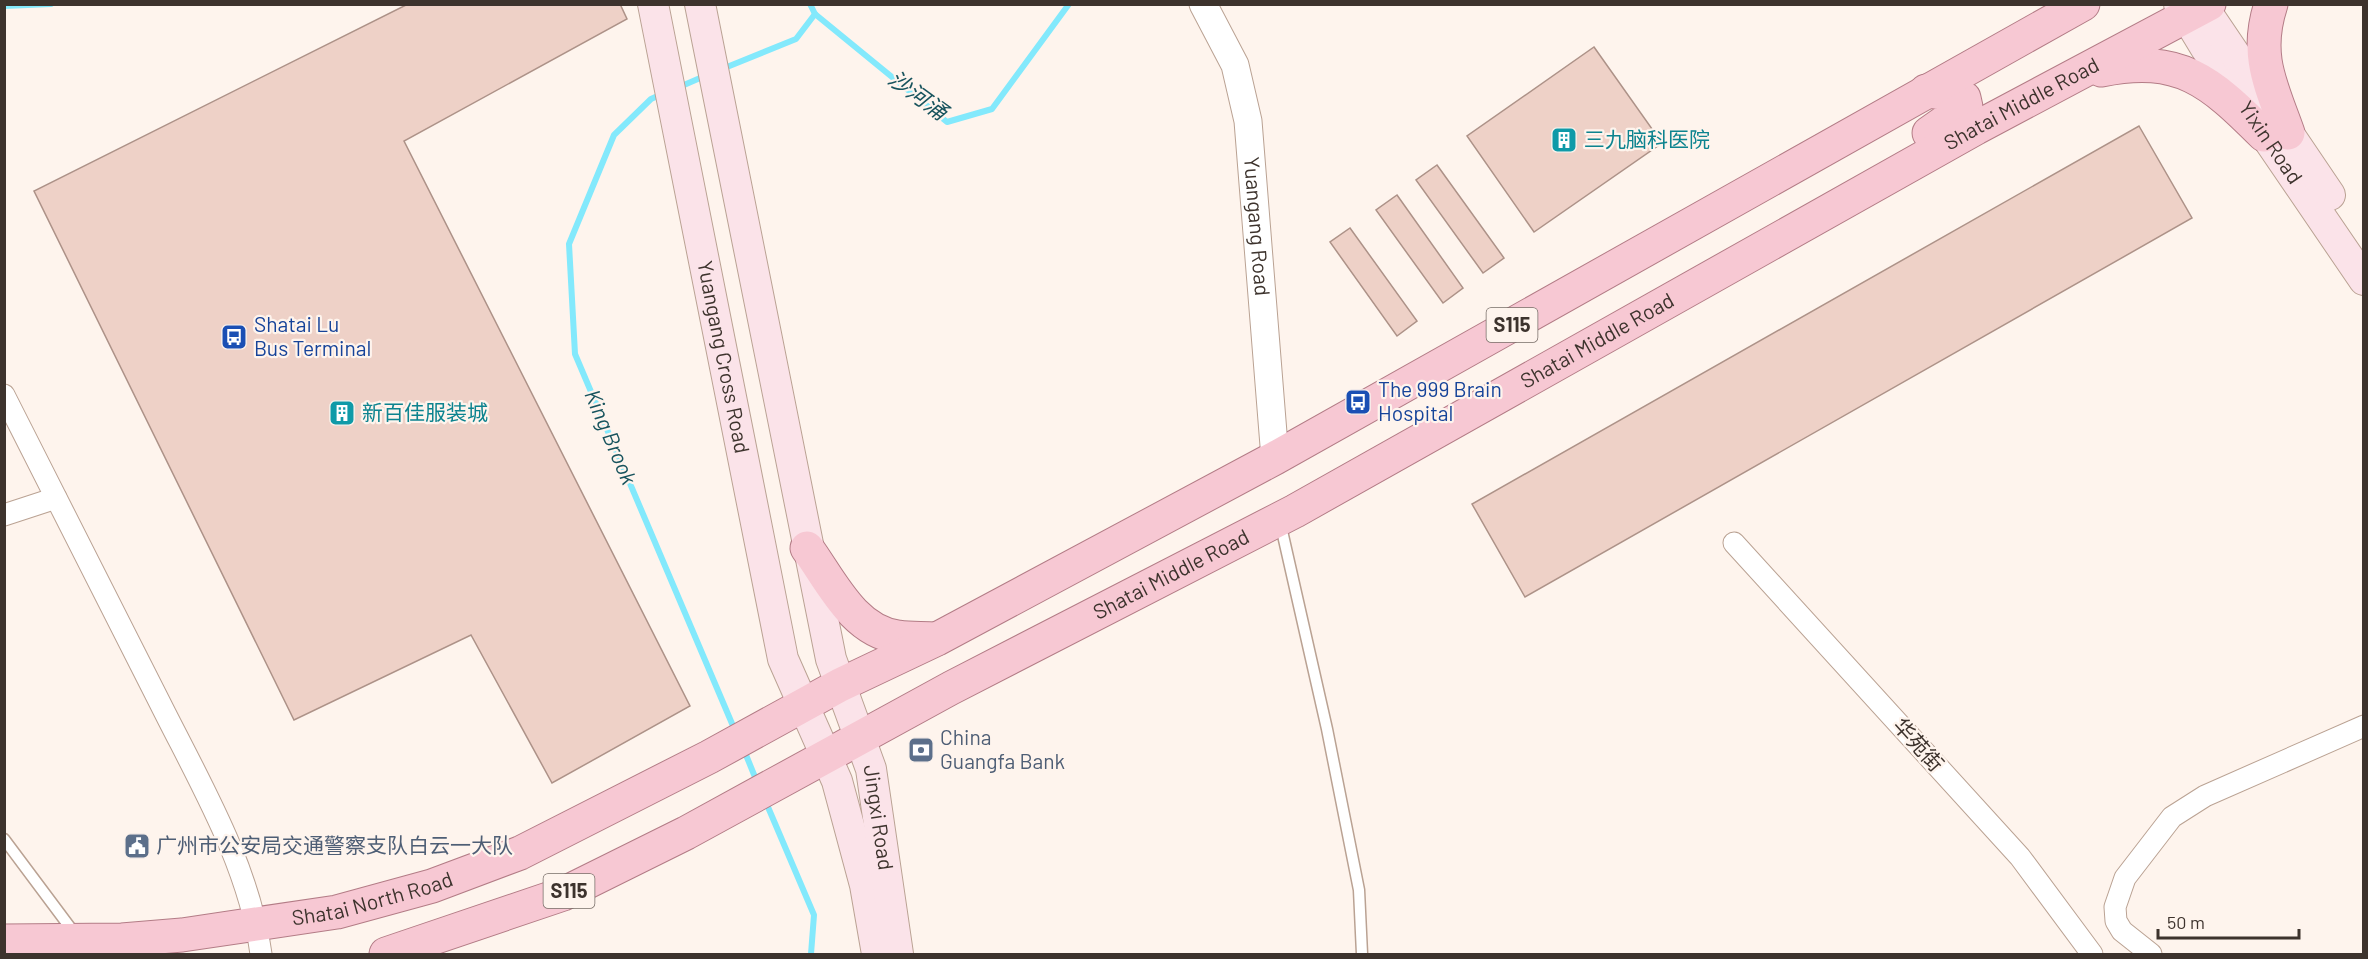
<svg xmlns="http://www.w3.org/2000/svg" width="2368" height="959" viewBox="0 0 2368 959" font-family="Barlow,'Noto Sans SC',sans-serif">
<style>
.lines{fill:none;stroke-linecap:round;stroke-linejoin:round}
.stream{stroke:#83e9fc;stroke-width:6}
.building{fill:#eed1c7;stroke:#ad9288;stroke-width:1.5}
.service-casing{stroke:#baa293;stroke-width:13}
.minor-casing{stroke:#baa293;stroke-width:23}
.tertiary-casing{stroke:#baa293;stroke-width:29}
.secondary-casing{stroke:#baa293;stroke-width:32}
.primary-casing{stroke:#b37c86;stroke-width:35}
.service{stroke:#fff;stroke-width:10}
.minor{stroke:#fff;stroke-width:21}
.tertiary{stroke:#fff;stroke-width:27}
.secondary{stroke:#fbe3e9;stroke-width:30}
.primary{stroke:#f7c8d3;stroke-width:33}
.labels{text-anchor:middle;stroke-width:4.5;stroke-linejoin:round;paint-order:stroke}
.shield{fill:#fef4ed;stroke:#776d67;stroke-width:1.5}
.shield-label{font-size:20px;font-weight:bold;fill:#3d332d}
.street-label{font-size:21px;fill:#3d332d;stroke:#fef4ed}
.culture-label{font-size:21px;fill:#0d838f;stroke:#fef4ed;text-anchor:start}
.transit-label{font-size:21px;fill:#164399;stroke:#fef4ed;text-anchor:start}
.service-label{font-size:21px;fill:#4e5e75;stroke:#fef4ed;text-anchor:start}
.water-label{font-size:22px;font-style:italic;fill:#17535d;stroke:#fef4ed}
</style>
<rect width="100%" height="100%" fill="#fef4ed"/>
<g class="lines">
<g class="stream">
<path d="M810,4L815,14L947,122L992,109L1069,4"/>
<path d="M4,6L51,4"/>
<path d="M722,69L796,39L815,14"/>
<path d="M677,88L707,75"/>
<path d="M662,94L651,99L614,135L569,244L575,354L736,733"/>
<path d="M744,750L757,782"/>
<path d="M765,800L814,915L811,954"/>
</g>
</g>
<g class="building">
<path d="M408,4H620L627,19L404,141L690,706L552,783L471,635L294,720L34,191Z"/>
<path d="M1594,47L1662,143L1534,232L1467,136Z"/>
<path d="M2139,126L2192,218L1525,597L1472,504Z"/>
<path d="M1437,165L1504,258L1483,273L1416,180Z"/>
<path d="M1397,195L1463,288L1443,303L1376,210Z"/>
<path d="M1350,228L1417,321L1397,336L1330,242Z"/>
</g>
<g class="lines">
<g class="service-casing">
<g id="service">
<path d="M1280,522L1327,729L1359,890L1362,954"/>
<path d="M4,839L75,934"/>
</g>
</g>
<g class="minor-casing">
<g id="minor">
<path d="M4,395C56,498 108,601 160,703C200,783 249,865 261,954"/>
<path d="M4,515L56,498"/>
<path d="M1734,543L2020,857L2092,954"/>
<path d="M2151,954L2122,931L2116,921L2115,907L2125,878L2172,817L2205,796L2364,726"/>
</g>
</g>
<g class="tertiary-casing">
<g id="tertiary">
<path id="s1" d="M1203,4L1235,65L1248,121L1275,458"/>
</g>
</g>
<g class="secondary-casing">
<g id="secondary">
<path id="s2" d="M653,4L783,659L837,781L865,885L877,954"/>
<path id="s3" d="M700,4L831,659L871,769L898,954"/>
<path id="s4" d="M2179,4L2205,47L2364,280"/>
<path d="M2201,4L2330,195"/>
</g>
</g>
<g class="primary-casing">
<g id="primary">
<path d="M2271,4C2254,56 2271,85 2288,133"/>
<path d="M2101,70C2180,54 2210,81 2264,135"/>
<path d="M1926,91L1957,94L1964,98L1966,107L1929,133"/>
<path d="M807,548C831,581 853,631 898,637C910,639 923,638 936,639"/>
<path id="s5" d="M4,941L122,940L182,935L337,912L432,886L520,853L709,757L840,685L937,639L1275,458L2083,4"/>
<path id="s6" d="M386,954L563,894L686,833L951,688L1295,511L1976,128L2209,4"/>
</g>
</g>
<use href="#service" class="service"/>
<use href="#minor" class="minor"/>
<use href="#tertiary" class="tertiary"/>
<use href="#secondary" class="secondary"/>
<use href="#primary" class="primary"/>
</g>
<defs>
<g id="building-square" transform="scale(1.35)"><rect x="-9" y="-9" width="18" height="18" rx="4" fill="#0f9aa8" stroke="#fef4ed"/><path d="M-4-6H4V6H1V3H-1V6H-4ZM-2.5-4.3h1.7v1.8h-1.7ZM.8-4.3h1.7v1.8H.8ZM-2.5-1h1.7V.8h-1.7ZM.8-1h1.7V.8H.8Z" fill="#fff"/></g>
<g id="bus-square" transform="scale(1.35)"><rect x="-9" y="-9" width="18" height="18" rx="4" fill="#1a4fb4" stroke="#fef4ed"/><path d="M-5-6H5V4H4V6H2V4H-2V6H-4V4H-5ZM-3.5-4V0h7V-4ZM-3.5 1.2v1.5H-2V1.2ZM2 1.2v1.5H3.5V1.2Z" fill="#fff"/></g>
<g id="bank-square" transform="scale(1.35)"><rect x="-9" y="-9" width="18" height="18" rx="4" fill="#5c6f8a" stroke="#fef4ed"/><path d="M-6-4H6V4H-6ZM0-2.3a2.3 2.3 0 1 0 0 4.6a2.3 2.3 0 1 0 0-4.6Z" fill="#fff"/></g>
<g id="civic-square" transform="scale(1.35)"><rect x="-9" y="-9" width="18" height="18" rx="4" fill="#5c6f8a" stroke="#fef4ed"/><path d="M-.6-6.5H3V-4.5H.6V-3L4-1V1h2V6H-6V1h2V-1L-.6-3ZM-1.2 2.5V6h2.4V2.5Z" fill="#fff"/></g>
</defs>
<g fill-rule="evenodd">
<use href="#building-square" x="1564" y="140"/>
<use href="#bus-square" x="234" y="337"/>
<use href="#bus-square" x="1358" y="402"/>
<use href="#building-square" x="342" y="413"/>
<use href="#bank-square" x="921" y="750"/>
<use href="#civic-square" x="137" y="846"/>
</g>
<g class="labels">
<g class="shield">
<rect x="1486.5" y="308" width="51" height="34" rx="4.5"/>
<rect x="543.5" y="874" width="51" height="34" rx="4.5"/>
</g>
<g class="shield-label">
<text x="1512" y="332">S115</text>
<text x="569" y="898">S115</text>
</g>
<g class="street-label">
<text dy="7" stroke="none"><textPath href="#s6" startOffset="1846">Shatai Middle Road</textPath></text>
<text dy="7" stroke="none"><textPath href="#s4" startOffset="166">Yixin Road</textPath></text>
<text dy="7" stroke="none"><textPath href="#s1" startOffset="232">Yuangang Road</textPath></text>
<text dy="7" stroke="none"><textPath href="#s6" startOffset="1360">Shatai Middle Road</textPath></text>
<text dy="7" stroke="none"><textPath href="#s2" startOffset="360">Yuangang Cross Road</textPath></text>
<text dy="7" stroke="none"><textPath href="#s6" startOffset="874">Shatai Middle Road</textPath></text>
<text transform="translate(1918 745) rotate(48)" y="7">华苑街</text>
<text dy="7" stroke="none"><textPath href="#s3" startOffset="834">Jingxi Road</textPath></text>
<text dy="7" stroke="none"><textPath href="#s5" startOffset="372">Shatai North Road</textPath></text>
</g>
<g class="culture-label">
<text x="1584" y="147">三九脑科医院</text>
<text x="362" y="420">新百佳服装城</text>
</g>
<g class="transit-label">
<text x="254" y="332">Shatai Lu<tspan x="254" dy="24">Bus Terminal</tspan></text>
<text x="1378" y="397">The 999 Brain<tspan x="1378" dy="24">Hospital</tspan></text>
</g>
<g class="service-label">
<text x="940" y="745">China<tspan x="940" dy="24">Guangfa Bank</tspan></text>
<text x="156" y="853">广州市公安局交通警察支队白云一大队</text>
</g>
<g class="water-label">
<text transform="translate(918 95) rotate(36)" y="8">沙河涌</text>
<text transform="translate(611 437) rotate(67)" y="8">King Brook</text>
</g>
</g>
<rect width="2368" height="959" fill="none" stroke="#3d332d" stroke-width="12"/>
<path d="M2158 929v9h141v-9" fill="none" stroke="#3d332d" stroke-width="3"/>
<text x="2167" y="929" font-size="18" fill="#3d332d" stroke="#fef4ed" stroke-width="4.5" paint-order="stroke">50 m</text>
</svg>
